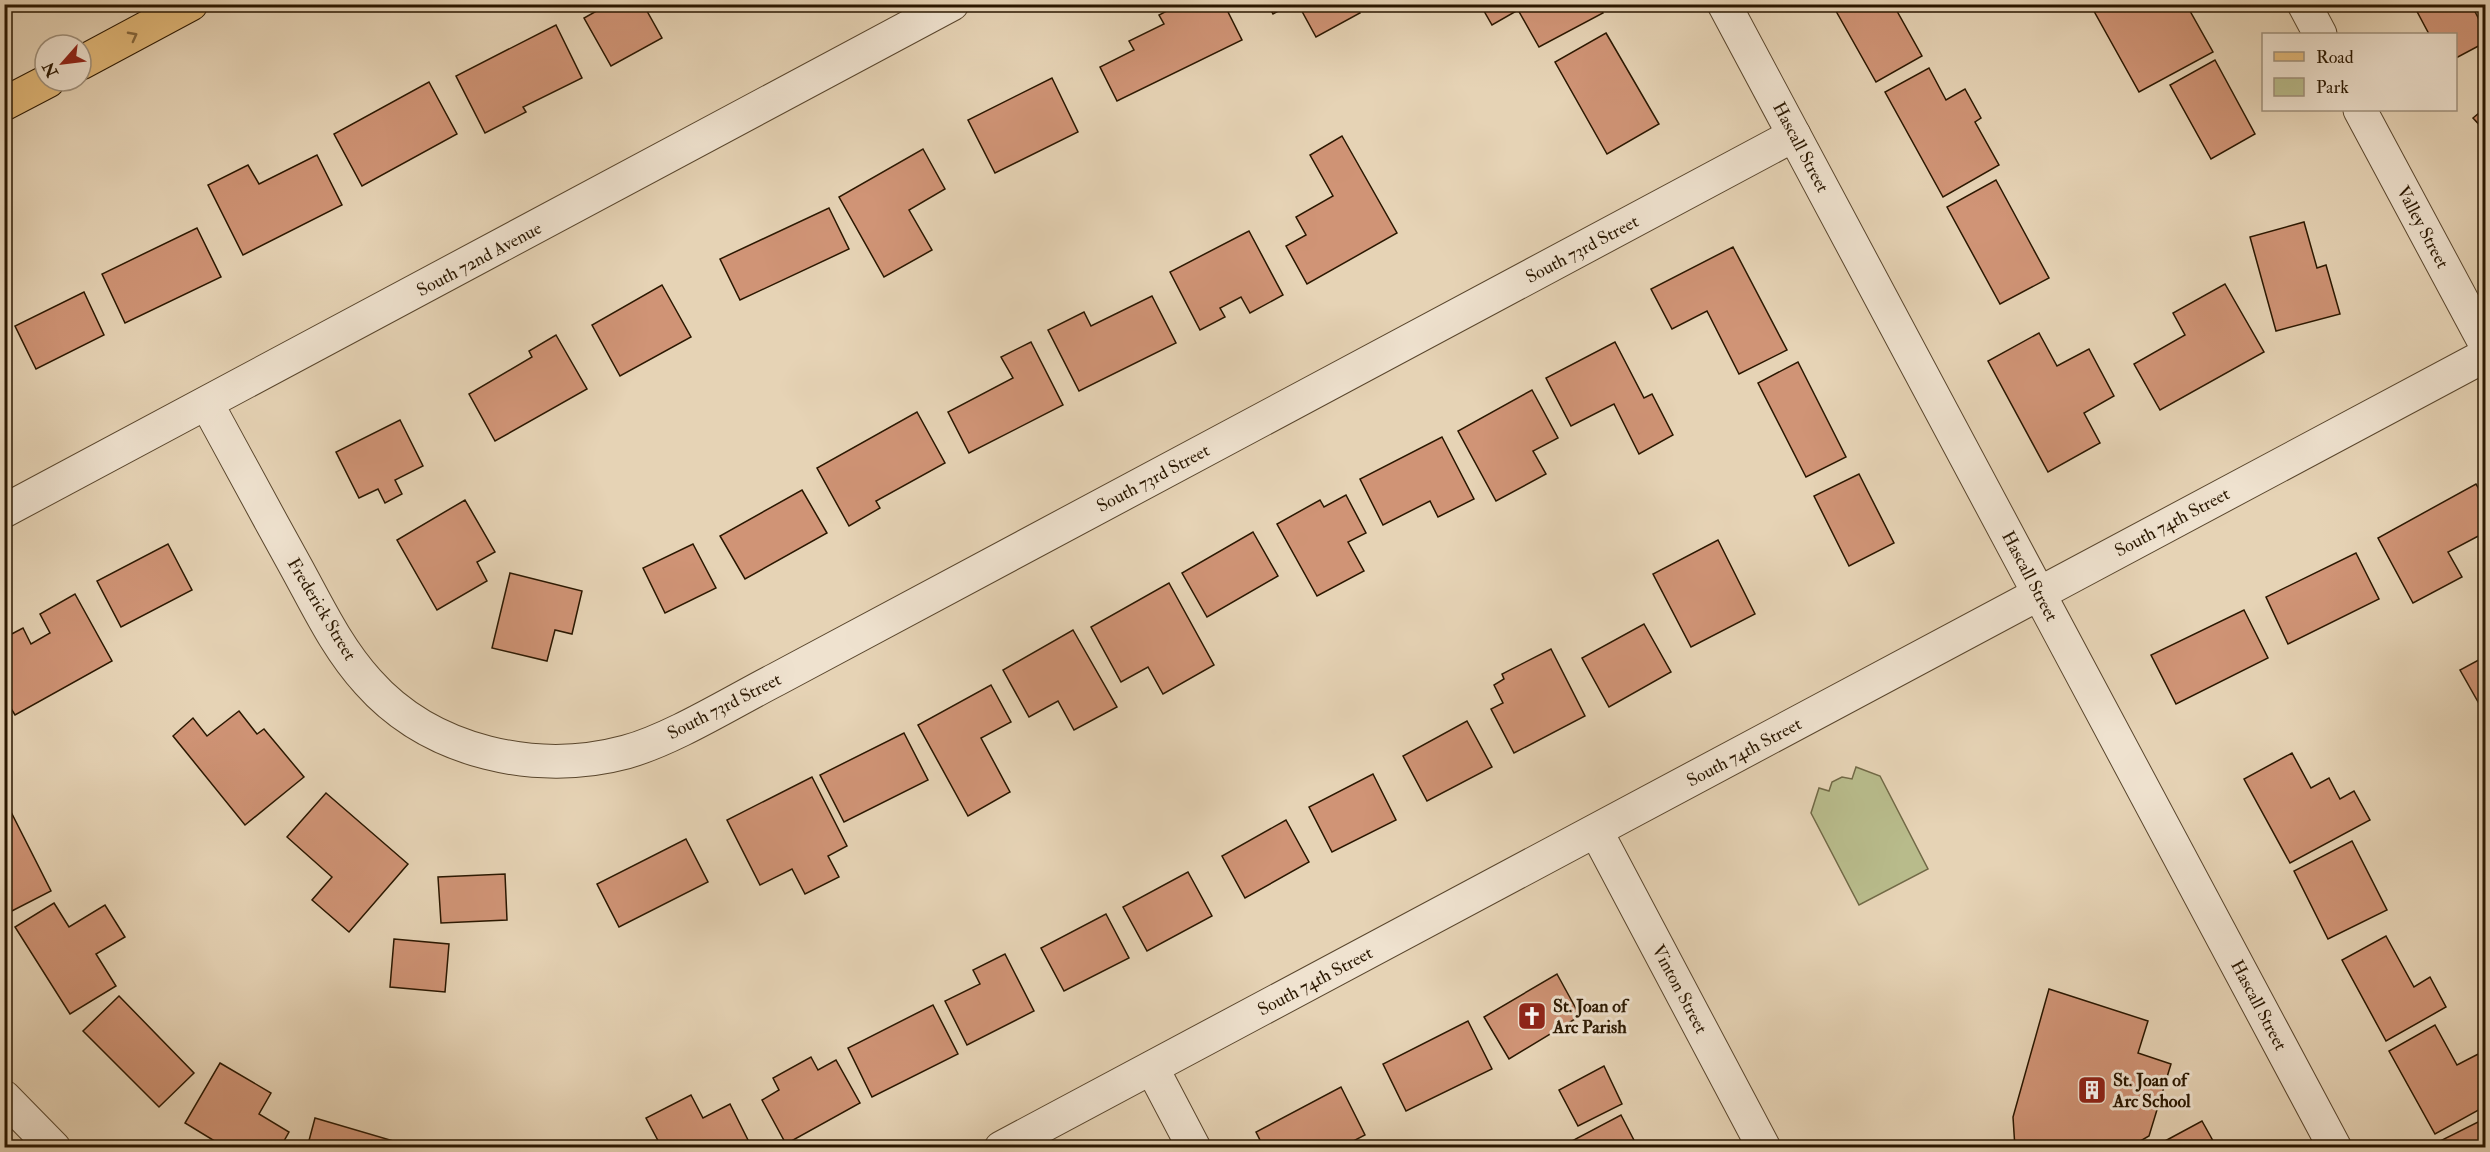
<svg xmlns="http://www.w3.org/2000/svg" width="2490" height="1152" viewBox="0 0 2490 1152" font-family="'IM FELL Double Pica',serif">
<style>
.green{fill:#b8bb8b;stroke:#716946;stroke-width:1.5}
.building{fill:#d09476;stroke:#2a1700;stroke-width:1.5}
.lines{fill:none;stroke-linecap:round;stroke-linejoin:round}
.minor-casing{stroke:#59462d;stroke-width:35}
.major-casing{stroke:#2a1700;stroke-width:35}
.minor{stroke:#efe2cf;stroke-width:33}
.major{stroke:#e3ba7a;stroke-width:33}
.oneway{stroke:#86683d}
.labels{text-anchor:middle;stroke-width:6;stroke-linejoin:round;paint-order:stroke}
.street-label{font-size:18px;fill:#2a1700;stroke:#efe2cf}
.poi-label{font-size:18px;font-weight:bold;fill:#2a1700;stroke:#efe2cf;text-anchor:start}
</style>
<rect width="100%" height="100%" fill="#e6d3b5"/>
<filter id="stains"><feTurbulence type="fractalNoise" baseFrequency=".00333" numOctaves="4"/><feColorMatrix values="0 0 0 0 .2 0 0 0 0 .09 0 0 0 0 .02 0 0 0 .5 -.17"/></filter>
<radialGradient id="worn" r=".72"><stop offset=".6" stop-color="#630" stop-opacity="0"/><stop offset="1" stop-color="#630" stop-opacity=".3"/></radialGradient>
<path class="green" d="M1856,767L1880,776L1928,869L1859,905L1811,813L1819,788L1829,791L1832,782L1842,777L1852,779Z"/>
<g class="building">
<path d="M609,4H643L662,38L611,66L584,18Z"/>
<path d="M1180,4H1224L1242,40L1117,101L1100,67L1134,50L1129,41L1164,24L1159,15Z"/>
<path d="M1268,4H1291L1273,14Z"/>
<path d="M1298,4H1355L1360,13L1316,37Z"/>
<path d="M1480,4H1598L1603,13L1539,47L1518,10L1492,25Z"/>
<path d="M1832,4H1893L1922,56L1876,82Z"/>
<path d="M2090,4H2186L2213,52L2139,92Z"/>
<path d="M2413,4H2471L2486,33V42L2456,58V34H2429Z"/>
<path d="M556,25L582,78L523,107L526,112L485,133L456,76Z"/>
<path d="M1606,33L1659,124L1607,154L1555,62Z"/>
<path d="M2215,60L2255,134L2211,159L2170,85Z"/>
<path d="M1929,68L1946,100L1965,89L1981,118L1975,122L1999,165L1943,197L1885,92Z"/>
<path d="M1052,78L1078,132L995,173L968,120Z"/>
<path d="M429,82L457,134L362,186L334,134Z"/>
<path d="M2486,107V132L2473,118Z"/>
<path d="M1342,136L1397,233L1307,284L1286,246L1306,235L1296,217L1333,196L1310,155Z"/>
<path d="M923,149L945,189L909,210L932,250L884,277L839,197Z"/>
<path d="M317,155L342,205L243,255L208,185L248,165L259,184Z"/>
<path d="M1996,180L2049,278L2000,304L1947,207Z"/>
<path d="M829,208L849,249L740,300L720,259Z"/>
<path d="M2304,222L2317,268L2326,265L2340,314L2276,331L2250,237Z"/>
<path d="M197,228L221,277L125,323L102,274Z"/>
<path d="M1249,231L1283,295L1250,313L1241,297L1220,308L1225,317L1200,330L1170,272Z"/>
<path d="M1733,247L1787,350L1739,374L1707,311L1672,329L1651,289Z"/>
<path d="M2225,284L2264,352L2160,410L2134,364L2185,335L2173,313Z"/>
<path d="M662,285L691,337L620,376L592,325Z"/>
<path d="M84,292L104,335L36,369L15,326Z"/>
<path d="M1152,296L1176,343L1079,391L1048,330L1084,312L1091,326Z"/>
<path d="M2039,333L2057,366L2089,349L2114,396L2084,413L2100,443L2048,472L1988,361Z"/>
<path d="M556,335L587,389L495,441L469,394L532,357L529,351Z"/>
<path d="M1031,342L1063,405L969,453L948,412L1013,378L1001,357Z"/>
<path d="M1615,342L1644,398L1652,394L1673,435L1639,454L1614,404L1571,426L1546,378Z"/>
<path d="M1798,362L1846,457L1806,477L1758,383Z"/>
<path d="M1532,390L1558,438L1533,451L1546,474L1496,501L1458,431Z"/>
<path d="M917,412L945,463L876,501L880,508L849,526L817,468Z"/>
<path d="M400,420L423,466L395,480L402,494L385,503L378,489L359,498L336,452Z"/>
<path d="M1442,437L1474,499L1438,517L1430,501L1383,525L1360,479Z"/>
<path d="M1859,474L1894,543L1849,566L1814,496Z"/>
<path d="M2476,484L2486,502V532L2448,552L2462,577L2413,603L2378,538Z"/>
<path d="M802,490L827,533L745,579L720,536Z"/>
<path d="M1346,495L1366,533L1348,542L1364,571L1317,596L1277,524L1320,500L1324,507Z"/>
<path d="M465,500L495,552L477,562L487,581L437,610L397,540Z"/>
<path d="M1253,532L1278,576L1207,617L1182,573Z"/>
<path d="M1718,540L1755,614L1691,647L1653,574Z"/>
<path d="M168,544L192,590L121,627L97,581Z"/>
<path d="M693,544L716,588L665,613L643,568Z"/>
<path d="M2356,553L2379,599L2288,644L2266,597Z"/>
<path d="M510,573L582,591L572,634L555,630L547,661L492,648Z"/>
<path d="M1169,583L1214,665L1163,694L1148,667L1121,682L1091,627Z"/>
<path d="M75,594L112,661L15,715L4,697V638L23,628L31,644L50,633L40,614Z"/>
<path d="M2244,610L2268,658L2176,704L2151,655Z"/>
<path d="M1644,624L1671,672L1609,707L1582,658Z"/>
<path d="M1073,630L1117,707L1074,730L1058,701L1029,717L1003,670Z"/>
<path d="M1551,649L1585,716L1514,753L1491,709L1503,703L1494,685L1504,679L1502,674Z"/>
<path d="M2486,656V716L2460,670Z"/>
<path d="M991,685L1011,722L981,738L1010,792L968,816L918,725Z"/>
<path d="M239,711L257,734L264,729L304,777L245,825L173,736L193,718L207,736Z"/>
<path d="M1467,721L1492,767L1427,801L1403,756Z"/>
<path d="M904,733L928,780L844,822L820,775Z"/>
<path d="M2292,753L2311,788L2329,778L2340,799L2354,791L2370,820L2290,863L2244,779Z"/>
<path d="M1373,774L1396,820L1332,852L1309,807Z"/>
<path d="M812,777L847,846L828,856L839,877L805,894L792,869L760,885L727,820Z"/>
<path d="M326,793L408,864L349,932L312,900L332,877L287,837Z"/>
<path d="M8,806L51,891L6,914L4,808Z"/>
<path d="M1286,820L1309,862L1245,898L1222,856Z"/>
<path d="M686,839L708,882L619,927L597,884Z"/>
<path d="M2352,841L2387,910L2328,939L2294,871Z"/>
<path d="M1188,872L1212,916L1147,951L1123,907Z"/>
<path d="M505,874L507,920L441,923L438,877Z"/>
<path d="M54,903L69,927L105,905L125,937L96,954L116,986L70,1014L15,927Z"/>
<path d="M1106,914L1129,958L1064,991L1041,948Z"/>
<path d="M2386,936L2414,987L2430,977L2446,1007L2386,1041L2342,960Z"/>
<path d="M394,939L449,944L445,992L390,987Z"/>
<path d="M1005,954L1034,1011L967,1045L945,1001L980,984L973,970Z"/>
<path d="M1557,974L1580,1016L1509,1059L1484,1017Z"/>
<path d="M2049,989L2148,1021L2138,1053L2171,1064L2149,1136L2135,1144L2137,1148H2015L2013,1117Z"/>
<path d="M119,996L194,1073L159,1107L83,1031Z"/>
<path d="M933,1005L958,1054L872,1097L848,1048Z"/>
<path d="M1468,1021L1492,1069L1406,1111L1383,1064Z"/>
<path d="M2435,1025L2457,1065L2486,1050V1093L2483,1095L2486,1106L2435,1134L2389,1051Z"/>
<path d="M811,1057L818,1070L836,1060L860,1103L786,1144L762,1100L779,1090L773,1078Z"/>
<path d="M220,1063L271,1093L259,1114L289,1132L280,1148H226L185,1123Z"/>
<path d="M1604,1066L1622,1104L1578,1126L1559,1090Z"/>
<path d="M1341,1087L1365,1135L1340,1148H1264L1256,1132Z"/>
<path d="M691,1095L703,1118L730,1104L752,1148H662L646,1118Z"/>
<path d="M1621,1115L1638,1148H1570L1568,1143Z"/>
<path d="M315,1118L414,1147V1148H307Z"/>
<path d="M2482,1120L2486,1128V1148H2443L2440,1141Z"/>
<path d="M2202,1121L2217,1148H2152Z"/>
</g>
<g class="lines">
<g class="minor-casing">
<g id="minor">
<path d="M1724,4L2335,1148"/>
<path d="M2304,4L2320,34"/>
<path d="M2360,110L2486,345"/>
<path d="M207,404C237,459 266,513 296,567C318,607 337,648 368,682C431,753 537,776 626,752C673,739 732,702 777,679L1794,135"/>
<path d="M4,511L952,4"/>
<path d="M1596,831L1764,1148"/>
<path d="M1152,1068L1194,1148"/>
<path d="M4,1097L54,1148"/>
<path d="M1001,1148L2486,355"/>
</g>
</g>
<g class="major-casing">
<g id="major">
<path d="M81,63L191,4"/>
<path d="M4,104L48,81"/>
</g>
</g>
<use href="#minor" class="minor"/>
<use href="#major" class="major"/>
</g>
<defs><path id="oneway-chevron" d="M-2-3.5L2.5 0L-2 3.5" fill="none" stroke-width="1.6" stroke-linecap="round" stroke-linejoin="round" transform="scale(1.5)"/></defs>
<use class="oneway" href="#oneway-chevron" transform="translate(133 36) rotate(-28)"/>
<defs>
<g id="church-square" transform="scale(1.5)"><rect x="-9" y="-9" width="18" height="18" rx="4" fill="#8f2418" stroke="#efe2cf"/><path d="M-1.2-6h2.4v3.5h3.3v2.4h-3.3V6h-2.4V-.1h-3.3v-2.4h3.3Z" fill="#fff"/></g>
<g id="building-square" transform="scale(1.5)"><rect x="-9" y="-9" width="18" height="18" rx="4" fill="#8f2418" stroke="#efe2cf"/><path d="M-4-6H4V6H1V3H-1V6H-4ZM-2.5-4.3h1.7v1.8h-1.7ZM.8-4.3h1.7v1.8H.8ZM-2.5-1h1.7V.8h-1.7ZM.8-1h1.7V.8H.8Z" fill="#fff"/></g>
</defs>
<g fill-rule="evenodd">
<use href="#church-square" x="1532" y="1016"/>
<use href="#building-square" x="2092" y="1090"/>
</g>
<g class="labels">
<g class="street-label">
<text transform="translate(1801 147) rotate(62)" y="6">Hascall Street</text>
<text transform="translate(2423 227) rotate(62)" y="6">Valley Street</text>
<text transform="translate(1582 249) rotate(-28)" y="6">South 73rd Street</text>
<text transform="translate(479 259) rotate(-28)" y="6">South 72nd Avenue</text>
<text transform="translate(1153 478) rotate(-28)" y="6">South 73rd Street</text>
<text transform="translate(2172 522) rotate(-28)" y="6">South 74th Street</text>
<text transform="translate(2030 576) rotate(62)" y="6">Hascall Street</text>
<text transform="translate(322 609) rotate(59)" y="6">Frederick Street</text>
<text transform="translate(724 706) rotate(-27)" y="6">South 73rd Street</text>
<text transform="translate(1744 752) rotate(-28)" y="6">South 74th Street</text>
<text transform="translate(1315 981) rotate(-28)" y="6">South 74th Street</text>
<text transform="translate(1680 989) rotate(62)" y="6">Vinton Street</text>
<text transform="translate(2259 1005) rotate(62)" y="6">Hascall Street</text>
</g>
<g class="poi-label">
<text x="1553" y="1012">St. Joan of<tspan x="1553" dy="21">Arc Parish</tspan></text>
<text x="2113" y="1086">St. Joan of<tspan x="2113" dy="21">Arc School</tspan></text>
</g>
</g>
<rect width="2490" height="1152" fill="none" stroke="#e6d3b5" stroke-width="24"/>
<rect x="6" y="6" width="2478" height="1140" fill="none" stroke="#2a1700" stroke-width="3"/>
<rect x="12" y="12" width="2466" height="1128" fill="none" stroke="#2a1700" stroke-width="1.5"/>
<rect x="2262" y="33" width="195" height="78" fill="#efe2cf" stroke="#a0917c" stroke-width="1.5"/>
<rect x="2274" y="52" width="30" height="9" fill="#e3ba7a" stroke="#a0917c" stroke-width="1.5"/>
<text x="2316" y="63" font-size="18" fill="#2a1700">Road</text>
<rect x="2274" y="78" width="30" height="18" fill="#b8bb8b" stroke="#a0917c" stroke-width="1.5"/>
<text x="2316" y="93" font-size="18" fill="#2a1700">Park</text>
<g transform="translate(63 63) rotate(242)"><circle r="28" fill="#efe2cf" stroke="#a0917c" stroke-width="1.5"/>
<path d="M0-4.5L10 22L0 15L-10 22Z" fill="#8f2418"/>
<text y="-9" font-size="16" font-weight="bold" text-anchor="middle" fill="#2a1700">N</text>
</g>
<rect width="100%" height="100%" filter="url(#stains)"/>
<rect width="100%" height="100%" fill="url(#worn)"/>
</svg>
